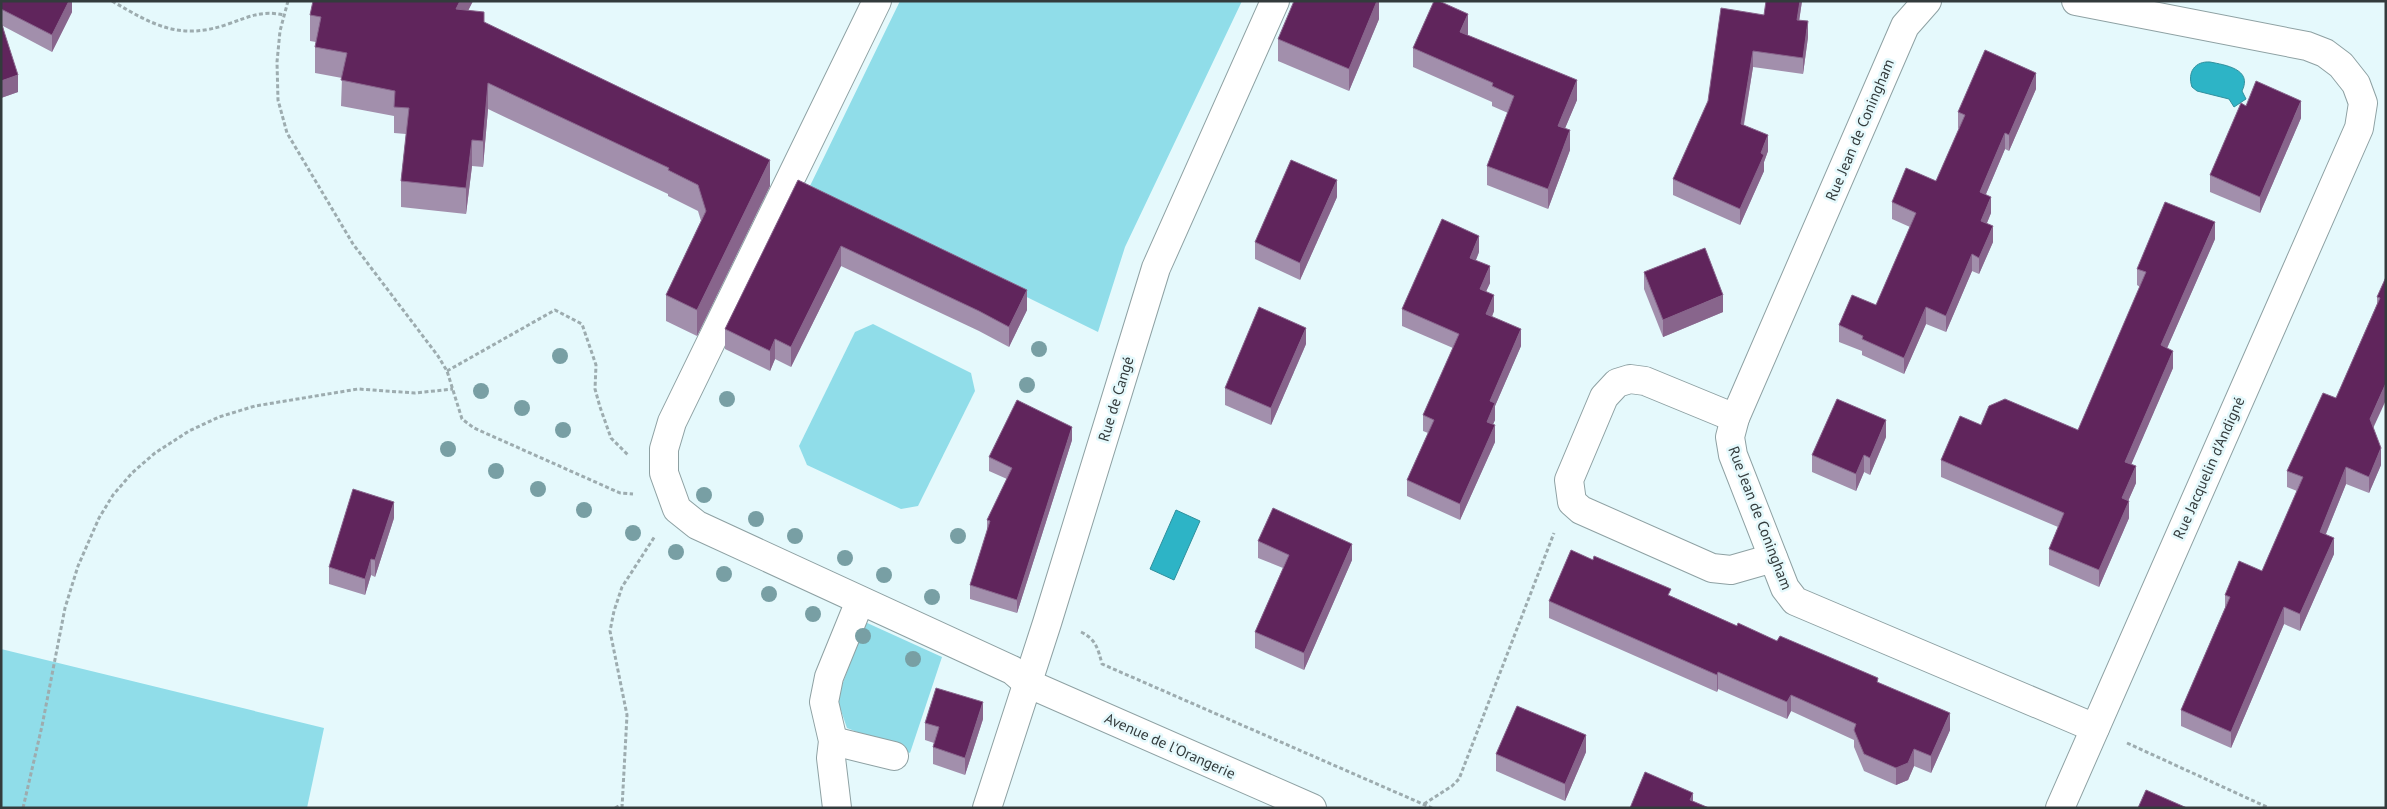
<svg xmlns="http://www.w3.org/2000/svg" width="2387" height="809" viewBox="0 0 2387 809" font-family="'PT Sans',sans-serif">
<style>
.green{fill:#90dde9}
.water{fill:#2db4c6;stroke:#2f909d}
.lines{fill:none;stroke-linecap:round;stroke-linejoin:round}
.minor-casing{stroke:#8ea1a3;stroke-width:30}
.path{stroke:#9dacaf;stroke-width:3;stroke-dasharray:4 2.5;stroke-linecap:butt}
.minor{stroke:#fff;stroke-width:28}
.tree{fill:#789fa4}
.wall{fill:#a28fac}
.shaded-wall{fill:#88658c}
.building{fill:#60255c;stroke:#88658c}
.labels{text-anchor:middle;stroke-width:5;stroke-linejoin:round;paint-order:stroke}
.street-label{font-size:15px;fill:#333b3c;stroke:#e5f9fc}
</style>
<rect width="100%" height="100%" fill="#e5f9fc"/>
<g class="green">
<path d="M900,1H1242L1125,247L1098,332L808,190Z"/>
<path d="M873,324L971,373L975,391L918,506L901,509L807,465L799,446L855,332Z"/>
<path d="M865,622L942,657L910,753L847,728L837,699Z"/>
<path d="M1,649L324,728L307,808H1Z"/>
</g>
<g class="water">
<path d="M2210,62C2225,65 2253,69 2242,91L2246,99L2234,107L2229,99L2197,91L2192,87C2187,72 2195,61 2210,62Z"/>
<path d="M1176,510L1200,521L1174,580L1150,569Z"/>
</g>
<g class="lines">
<g class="minor-casing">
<g id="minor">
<path d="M877,1L672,422L664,449V473L677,509L697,525L1012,670L1027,683L1312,808"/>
<path d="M1927,1L1905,26L1735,418L1730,437L1733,455L1785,588L1795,601L2095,728"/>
<path d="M1735,418L1645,381L1630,379L1617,383L1604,397L1569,480L1572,502L1581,510L1712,568L1731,570L1773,558"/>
<path d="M833,741L894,756"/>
<path d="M837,808L831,758L833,741L824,702L829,677L860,601"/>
<path d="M987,808L1047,623L1156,268L1275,1"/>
<path d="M2060,808L2359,128L2363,103L2356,84L2341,65L2325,53L2307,46L2076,1"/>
</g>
</g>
<g class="path">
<path d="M112,1C153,25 180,41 228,24C249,17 261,10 284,15"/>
<path d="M288,1L280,31L277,62L278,100L287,133L353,244L438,356L447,371L462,419L474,428L620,493L633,494"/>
<path d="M447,371L555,310L582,324L596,365L595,389L600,407L611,438L628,455"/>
<path d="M1081,632C1096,639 1098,649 1102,664L1432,808"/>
<path d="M2127,743L2269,808"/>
<path d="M1424,804L1452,786L1459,779L1554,533"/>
<path d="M23,808L42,726L65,608L78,566L99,518L113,495L132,473L155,453L189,431L219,417L255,406L358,389L415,393L453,389"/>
<path d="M615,808L621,805"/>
<path d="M622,808L627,715L610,631L614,611L622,587L655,536"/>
</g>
<use href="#minor" class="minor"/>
</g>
<g class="tree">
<circle cx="1039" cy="349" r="8"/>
<circle cx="560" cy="356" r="8"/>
<circle cx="1027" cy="385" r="8"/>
<circle cx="481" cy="391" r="8"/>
<circle cx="727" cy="399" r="8"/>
<circle cx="522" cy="408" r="8"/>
<circle cx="563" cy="430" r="8"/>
<circle cx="448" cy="449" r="8"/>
<circle cx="496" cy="471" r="8"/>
<circle cx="538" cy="489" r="8"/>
<circle cx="704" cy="495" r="8"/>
<circle cx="584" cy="510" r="8"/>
<circle cx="756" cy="519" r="8"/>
<circle cx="633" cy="533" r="8"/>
<circle cx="795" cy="536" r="8"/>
<circle cx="958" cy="536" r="8"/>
<circle cx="676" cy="552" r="8"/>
<circle cx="845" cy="558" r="8"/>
<circle cx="724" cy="574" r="8"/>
<circle cx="884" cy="575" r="8"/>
<circle cx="769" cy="594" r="8"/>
<circle cx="932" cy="597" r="8"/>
<circle cx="813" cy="614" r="8"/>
<circle cx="863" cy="636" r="8"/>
<circle cx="913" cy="659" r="8"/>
</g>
<g class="wall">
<path d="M1,1H72V12L52,52L3,26L18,92L1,98Z"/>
<path d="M473,1L468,10L484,22L770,186L697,336L666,321V295L701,221L698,211L668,196V194L488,109L483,167L472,166L466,214L401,207V181L406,134L394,133V116L341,106L342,78L315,73V47L316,42L310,41V15Z"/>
<path d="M1379,1V19L1349,91L1278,61V39Z"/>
<path d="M1766,1H1802L1799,20L1808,37L1803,74L1753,67L1744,125L1768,151L1764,162V171L1740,225L1673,195V179L1764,15Z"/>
<path d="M1468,34L1467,36L1577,100L1565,128L1570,150L1548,209L1487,185V166L1508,113L1492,106V102L1413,67V48Z"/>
<path d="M2036,89L2009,151L2005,149L1986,194L1991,213L1987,223L1993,242L1979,274L1972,271L1946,332L1926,324L1904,374L1862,355V351L1839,342V325L1876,305L1910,227L1892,219V202L1936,181L1959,129L1958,128V112Z"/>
<path d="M2246,106L2301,118L2260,213L2210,192V175Z"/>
<path d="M798,180L1027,310L1009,347L979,331L841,266L791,367L775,359L770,371L725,349V329Z"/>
<path d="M1337,197L1300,280L1255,259V242Z"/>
<path d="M2215,239L2167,348L2173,368L2131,464L2136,483L2128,501L2129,518L2099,587L2049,565V549L2058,527L1941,477V460L1981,425L2078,430L2140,287L2137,285V269Z"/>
<path d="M1479,252L1476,260L1490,283L1486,291L1494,311L1492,317L1521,346L1495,406V420L1493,424L1495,442L1460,520L1407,496V480L1428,433L1423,431V415L1453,348L1402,326V309Z"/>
<path d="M1644,272L1723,312L1663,337L1644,289Z"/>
<path d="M2386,277L2373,427L2381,465L2369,493L2346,484L2326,534L2334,554L2300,631L2284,624L2231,748L2181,726V710L2225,608V595L2262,571L2297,491L2287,487V471L2336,398L2377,304V297Z"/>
<path d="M1306,344L1271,425L1225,405V388Z"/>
<path d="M1886,437L1870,475L1864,472L1856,491L1812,472V455Z"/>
<path d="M1072,440L1017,613L970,599V585L987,533V520L1007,479L989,471V457Z"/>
<path d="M394,518L375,577L371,575L365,595L329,584V567Z"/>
<path d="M1258,541L1352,560L1304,670L1255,648V632L1283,568L1258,558Z"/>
<path d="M1671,596L1737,626L1777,641L1878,682L1950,730L1931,773L1914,766L1908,780L1896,785L1864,771L1854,747V740L1791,711L1787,719L1718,689L1717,692L1549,618V601Z"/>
<path d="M983,719L965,775L933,764V747L934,743L925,740V723Z"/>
<path d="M1586,752L1565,801L1496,771V754Z"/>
</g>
<g class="shaded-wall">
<path d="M69,1H72V12L52,52V35Z"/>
<path d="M460,1H473L456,35V9Z"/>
<path d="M1377,1H1379V19L1349,91V69Z"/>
<path d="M1800,1H1802L1797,36V20Z"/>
<path d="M1468,14V34L1460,52V32Z"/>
<path d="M1808,21V37L1803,74V58Z"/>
<path d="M1753,51V67L1741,140V124Z"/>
<path d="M2036,73V89L2009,151V135Z"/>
<path d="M18,75V92L1,98V81Z"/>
<path d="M1577,80V100L1558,145V126Z"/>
<path d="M488,83V109L483,167V141Z"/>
<path d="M2301,101V118L2260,213V197Z"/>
<path d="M1570,130V150L1548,209V189Z"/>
<path d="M2005,133V149L1980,208V192Z"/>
<path d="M1768,135V151L1764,162V171L1740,225V209L1761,153Z"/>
<path d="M472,140V166L466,214V188Z"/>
<path d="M770,160V186L697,336V310Z"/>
<path d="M1337,180V197L1300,280V263Z"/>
<path d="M1991,197V213L1981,237V221Z"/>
<path d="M2215,222V239L2161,362V345Z"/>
<path d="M1993,226V242L1979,274V258Z"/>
<path d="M1479,236V252L1470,274V258Z"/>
<path d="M841,246V266L791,367V347Z"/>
<path d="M1972,254V271L1946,332V316Z"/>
<path d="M1490,266V283L1480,305V289Z"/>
<path d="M1027,290V310L1009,347V327Z"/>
<path d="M1494,295V311L1486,330V314Z"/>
<path d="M1723,295V312L1663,337V320Z"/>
<path d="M1926,307V324L1904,374V358Z"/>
<path d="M1306,328V344L1271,425V408Z"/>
<path d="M1521,329V346L1495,406V420L1487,438V422L1490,401Z"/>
<path d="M775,339V359L770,371V351Z"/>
<path d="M2173,351V368L2125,479V462Z"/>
<path d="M2386,383V400L2370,435V419Z"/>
<path d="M1886,420V437L1870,475V458Z"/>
<path d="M1495,425V442L1460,520V504Z"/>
<path d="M1072,427V440L1017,613V600Z"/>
<path d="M2381,448V465L2369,493V477Z"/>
<path d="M1864,455V472L1856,491V474Z"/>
<path d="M2136,466V483L2122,515V498Z"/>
<path d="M2346,467V484L2320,548V532Z"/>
<path d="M2129,501V518L2099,587V570Z"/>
<path d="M394,502V518L375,577V560Z"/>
<path d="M2334,538V554L2300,631V614Z"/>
<path d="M1352,544V560L1304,670V653Z"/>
<path d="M371,559V575L365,595V579Z"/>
<path d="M2284,607V624L2231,748V732Z"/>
<path d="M1718,672V689L1717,692V675Z"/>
<path d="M1791,695V711L1787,719V702Z"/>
<path d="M983,702V719L965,775V758Z"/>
<path d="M1950,713V730L1931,773V756Z"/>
<path d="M1586,735V752L1565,801V784Z"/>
<path d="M1914,749V766L1908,780L1896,785V768Z"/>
<path d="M1693,793V808L1690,800Z"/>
</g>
<g class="building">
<path d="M1,1H69L52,35L1,9Z"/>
<path d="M313,1H460L456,9L484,12V22L770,160L697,310L666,295L706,211L698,185L668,170L669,168L488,83L483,141L472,140L466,188L401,181L409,108L394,107L395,91L341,80L347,53L315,47L321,17L310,15Z"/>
<path d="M1294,1H1377L1349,69L1278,39Z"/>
<path d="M1434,1H1439L1468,14L1460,32L1577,80L1558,126L1570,130L1548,189L1487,166L1514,96L1492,86L1493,83L1413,48Z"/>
<path d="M1766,1H1800L1797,20L1808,21L1803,58L1753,51L1741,124L1768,135L1761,153L1764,155L1740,209L1673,179L1708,101L1721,8L1764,15Z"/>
<path d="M1,22L18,75L1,81Z"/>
<path d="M1985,50L2036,73L2009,135L2005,133L1980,192L1991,197L1981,221L1993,226L1979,258L1972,254L1946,316L1926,307L1904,358L1862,339L1863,336L1839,325L1852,295L1876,305L1916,213L1892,202L1906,168L1936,181L1965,115L1958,112Z"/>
<path d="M2256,81L2301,101L2260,197L2210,175L2241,103L2246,106Z"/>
<path d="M1291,160L1337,180L1300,263L1255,242Z"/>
<path d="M798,180L1027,290L1009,327L979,311L841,246L791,347L775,339L770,351L725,329Z"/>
<path d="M2165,202L2215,222L2161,345L2173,351L2125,462L2136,466L2122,498L2129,501L2099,570L2049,549L2064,513L1941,460L1960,416L1981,425L1989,406L2005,399L2078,430L2146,272L2137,269Z"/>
<path d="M1442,219L1479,236L1470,258L1490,266L1480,289L1494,295L1486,314L1521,329L1490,401L1495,403L1487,422L1495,425L1460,504L1407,480L1434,420L1423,415L1459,334L1402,309Z"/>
<path d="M1705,248L1723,295L1663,320L1644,272Z"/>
<path d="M2386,277V383L2370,419L2381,448L2369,477L2346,467L2320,532L2334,538L2300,614L2284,607L2231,732L2181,710L2230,597L2225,595L2239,561L2262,571L2303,477L2287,471L2323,393L2336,398L2380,298L2377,297Z"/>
<path d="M1259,307L1306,328L1271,408L1225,388Z"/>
<path d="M1837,399L1886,420L1870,458L1864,455L1856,474L1812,455Z"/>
<path d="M1017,400L1072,427L1017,600L970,585L990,521L987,520L1012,468L989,457Z"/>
<path d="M353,489L394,502L375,560L371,559L365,579L329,567Z"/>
<path d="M1273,508L1352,544L1304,653L1255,632L1289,555L1258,541Z"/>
<path d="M1571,550L1593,560L1594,556L1671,589L1668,595L1737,626L1738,623L1777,641L1780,636L1878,678L1877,682L1950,713L1931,756L1914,749L1908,763L1896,768L1864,754L1854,730L1856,724L1791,695L1787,702L1718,672L1717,675L1549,601Z"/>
<path d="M936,688L983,702L965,758L933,747L939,727L925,723Z"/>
<path d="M1517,706L1586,735L1565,784L1496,754Z"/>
<path d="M1645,772L1693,793L1690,800L1709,808H1630Z"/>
<path d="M2146,790L2187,808H2138Z"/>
</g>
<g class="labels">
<g class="street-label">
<text transform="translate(1860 130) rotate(-67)" y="5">Rue Jean de Coningham</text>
<text transform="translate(1116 399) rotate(-73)" y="5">Rue de Cangé</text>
<text transform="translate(2209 468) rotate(-66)" y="5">Rue Jacquelin d'Andigné</text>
<text transform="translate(1760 518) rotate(69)" y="5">Rue Jean de Coningham</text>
<text transform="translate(1170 746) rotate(24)" y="5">Avenue de l'Orangerie</text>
</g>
</g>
<rect width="2387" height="809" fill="none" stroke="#333b3c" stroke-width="5"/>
</svg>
